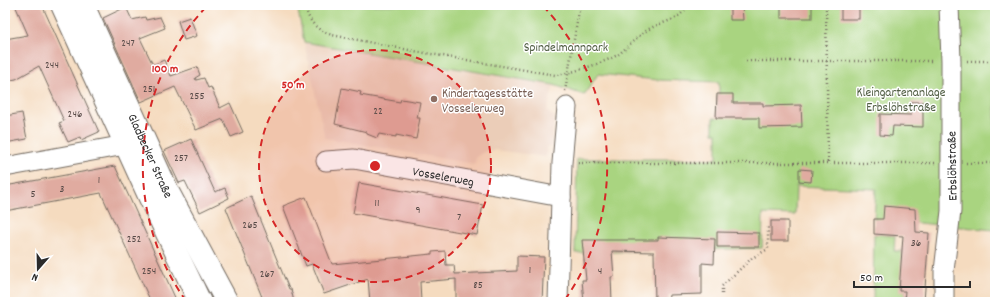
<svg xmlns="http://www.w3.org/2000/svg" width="1000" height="307" viewBox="0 0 1000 307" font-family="Dekko,sans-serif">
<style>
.built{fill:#ebcdb8}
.green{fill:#a9d480;stroke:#6a8056}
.building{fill:#e0aba0}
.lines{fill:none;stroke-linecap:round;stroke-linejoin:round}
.minor-casing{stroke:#72695f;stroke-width:21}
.major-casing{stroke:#72695f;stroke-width:24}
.path{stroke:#72695f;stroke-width:2.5;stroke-dasharray:1 3;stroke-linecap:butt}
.minor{stroke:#fff;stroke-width:19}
.major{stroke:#fff;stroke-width:22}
.ring{fill:none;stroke:#d62828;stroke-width:2;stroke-dasharray:7 5}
.education-dot{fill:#8d6e63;stroke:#fff;stroke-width:1.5}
.labels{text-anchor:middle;stroke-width:3;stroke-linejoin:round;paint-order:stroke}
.number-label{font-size:11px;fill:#584b48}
.park-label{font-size:13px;fill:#515e44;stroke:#fff}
.education-label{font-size:13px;fill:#785e54;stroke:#fff;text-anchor:start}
.street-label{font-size:13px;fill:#2b2b2b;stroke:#fff}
.centre{fill:#d62828;stroke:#fff;stroke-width:2}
.ring-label{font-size:12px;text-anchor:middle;font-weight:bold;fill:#d62828;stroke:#fff;stroke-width:3;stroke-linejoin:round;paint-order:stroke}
</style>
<rect width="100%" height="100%" fill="#fff"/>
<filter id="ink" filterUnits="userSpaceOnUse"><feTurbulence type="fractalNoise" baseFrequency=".025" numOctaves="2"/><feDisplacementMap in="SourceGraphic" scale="8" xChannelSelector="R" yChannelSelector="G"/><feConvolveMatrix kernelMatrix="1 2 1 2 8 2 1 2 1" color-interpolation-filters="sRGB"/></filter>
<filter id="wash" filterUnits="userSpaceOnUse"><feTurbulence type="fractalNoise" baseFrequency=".012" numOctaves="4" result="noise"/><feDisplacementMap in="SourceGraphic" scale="16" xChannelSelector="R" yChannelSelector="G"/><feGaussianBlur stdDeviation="0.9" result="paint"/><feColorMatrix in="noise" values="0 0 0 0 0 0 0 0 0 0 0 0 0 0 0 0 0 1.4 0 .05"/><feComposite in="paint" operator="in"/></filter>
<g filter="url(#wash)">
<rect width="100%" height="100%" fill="#f5dbbf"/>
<path class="built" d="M304,42L554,85L547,111L554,117V124L551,147H547L546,157L495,150L485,151L477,156L474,164L325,138Z"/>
<g class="green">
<path d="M297,5H995V230L874,219L876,189L796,186L795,215L763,214L762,248L575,253L577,159H717V133H713V118H717V94H719V82L658,80L598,74L584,95L554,85L304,42Z"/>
<path d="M874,234L895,236L894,251H902L905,291L904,302H873Z"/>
</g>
<g id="blocks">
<g class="building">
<path d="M15,5H42L99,132L81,140L80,137L68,142L59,123L64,121L39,66L16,79L5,81V39L28,35Z"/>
<path d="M730,5H742L743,20H730Z"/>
<rect x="781" y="5" width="31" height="13"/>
<rect x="841" y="5" width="18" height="14"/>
<path d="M126,7L132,20L145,17L146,20L160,17L165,28L140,38L153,65L164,60L171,76L197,67L200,75L195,78L196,80L204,78L208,88L211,87L220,108L230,103L243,132L231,137L223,119L196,130L175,87L141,102L103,18Z"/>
<path d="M190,17L197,36L184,40L178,21Z"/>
<path d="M342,88L361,92L360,95L400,102L401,99L420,102L417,118H420L416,139L396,135V137L379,134L377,138L367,134V132L335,124Z"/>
<path d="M717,94H733V103H763V106L801,105L802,127L759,128V118H716Z"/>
<path d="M911,102H923V127L893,126L892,136L880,135V114L911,115Z"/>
<path d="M22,113L27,139L5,143V116Z"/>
<path d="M191,139L215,192L225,188L229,198L200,212L185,181L179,183L164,151Z"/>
<path d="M115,166L167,280L177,302H151L101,193L5,211V186Z"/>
<path d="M799,169L812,170L811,182L799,181Z"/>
<path d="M359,183L483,205L477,235L353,213Z"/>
<path d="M251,196L289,289H291L294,302H257V299L262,297L226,208Z"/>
<path d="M306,197L332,264L432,254V252L445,251L446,265H454L455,274L517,271V256L544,257L542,302H456V279L420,282L421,302H370L368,279L324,294L312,264L306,266L283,206Z"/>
<path d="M884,206L915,209L916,232L929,233L924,302H904L905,291H899L903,236L874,234V219H883Z"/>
<rect x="771" y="221" width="17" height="20"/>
<path d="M717,232L759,233V247H717Z"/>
<path d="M658,237L715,239L714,264L702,263V294L669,295L668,302H655L654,252L612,251L614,277H611L612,302H584L582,280H586L582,240H658Z"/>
</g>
</g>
</g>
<g filter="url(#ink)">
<use href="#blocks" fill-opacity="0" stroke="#72695f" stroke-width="1"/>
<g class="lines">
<g class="minor-casing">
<g id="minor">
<path id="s1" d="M326,161L354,159L561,197"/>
<path d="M5,167L125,145"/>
<path d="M558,302L562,163L567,107"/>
<path d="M944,302V271L951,211V61L949,5"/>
</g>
</g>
<g class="major-casing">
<g id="major">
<path d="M62,5L150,198L200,302"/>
<path id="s2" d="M83,5L168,192L227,302"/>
</g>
</g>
<g class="path">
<path d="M305,5C308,21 316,30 332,35L419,52L555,75C569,74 607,62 619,54C630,45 640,33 653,27C670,19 676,22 689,5"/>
<path d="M826,5L828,162"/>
<path d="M746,61H934"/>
<path d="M967,61H995"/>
<path d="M565,91L580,5"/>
<path d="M578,163H935"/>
<path d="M966,163H995"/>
<path d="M722,294V286L752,258L768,249V227"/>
</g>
<use href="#minor" class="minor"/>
<use href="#major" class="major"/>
</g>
</g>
<circle cx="375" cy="166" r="116" fill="#d62828" fill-opacity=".12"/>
<g class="ring">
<circle cx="375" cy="166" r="116"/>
<path d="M186 301A232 232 0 0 1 207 6M543 6A232 232 0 0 1 564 301"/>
</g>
<circle class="education-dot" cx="434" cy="99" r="4"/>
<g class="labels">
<g class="number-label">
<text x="128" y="46">247</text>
<text x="52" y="68">244</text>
<text x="149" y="92">251</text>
<text x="197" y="99">255</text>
<text x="378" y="114">22</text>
<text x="75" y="117">246</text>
<text x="181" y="161">257</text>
<text x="99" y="183">1</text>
<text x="62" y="192">3</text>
<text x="33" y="197">5</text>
<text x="377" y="206">11</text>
<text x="418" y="213">9</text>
<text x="459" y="220">7</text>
<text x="250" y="228">265</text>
<text x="134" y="242">252</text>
<text x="916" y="246">36</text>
<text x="530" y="273">1</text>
<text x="149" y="274">254</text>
<text x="600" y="274">4</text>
<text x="267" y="277">267</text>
<text x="478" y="288">85</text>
</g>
<g class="park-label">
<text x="566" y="51">Spindelmannpark</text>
<text x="901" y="96">Kleingartenanlage<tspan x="901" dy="15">Erbslöhstraße</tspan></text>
</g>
<g class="education-label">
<text x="442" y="97">Kindertagesstätte<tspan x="442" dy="15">Vosselerweg</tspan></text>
</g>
<g class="street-label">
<text dy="5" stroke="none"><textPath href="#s2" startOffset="165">Gladbecker Straße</textPath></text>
<text transform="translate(951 166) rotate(-91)" y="5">Erbslöhstraße</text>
<text dy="5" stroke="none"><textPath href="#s1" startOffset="119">Vosselerweg</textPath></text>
</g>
</g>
<circle cx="375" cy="166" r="6" class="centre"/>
<g class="ring-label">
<text x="165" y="72">100 m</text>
<text x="293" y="88">50 m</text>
</g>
<rect width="1000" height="307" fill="none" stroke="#fff" stroke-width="20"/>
<g transform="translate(38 269) rotate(200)" stroke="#ffffff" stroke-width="3" paint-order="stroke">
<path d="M0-3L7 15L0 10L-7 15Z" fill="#2b2b2b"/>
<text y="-6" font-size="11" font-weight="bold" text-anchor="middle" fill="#2b2b2b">N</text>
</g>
<path d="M854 281v6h116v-6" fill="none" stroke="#2b2b2b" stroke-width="2"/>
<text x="860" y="281" font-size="12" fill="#2b2b2b" stroke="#ffffff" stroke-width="3" paint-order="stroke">50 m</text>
</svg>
